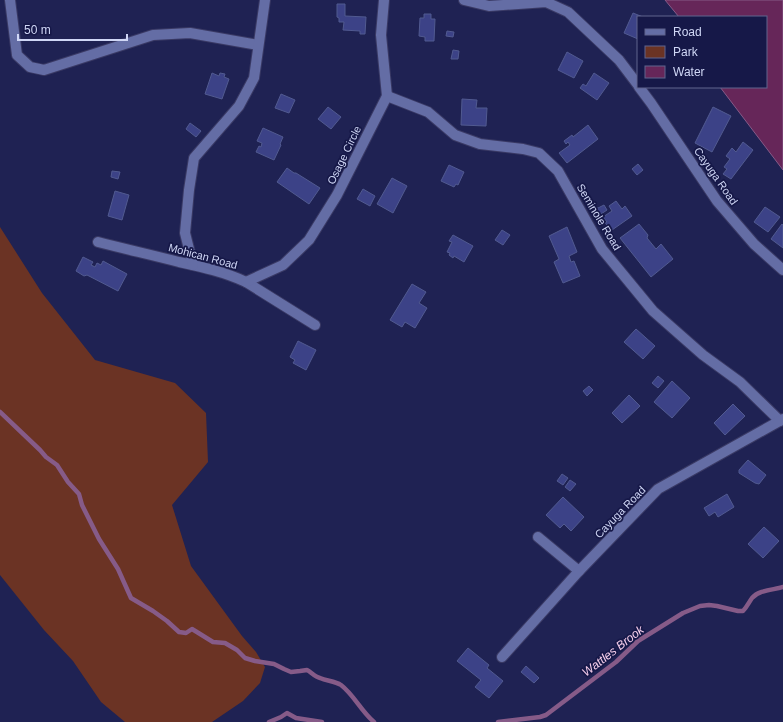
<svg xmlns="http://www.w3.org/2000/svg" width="783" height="722" viewBox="0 0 783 722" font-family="Arial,sans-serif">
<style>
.green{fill:#6b3324}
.water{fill:#662659;stroke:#865b88}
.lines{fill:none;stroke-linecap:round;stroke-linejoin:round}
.stream{stroke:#865b88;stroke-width:4.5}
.building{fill:#3c4287;stroke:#515a90}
.minor-casing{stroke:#3a3a65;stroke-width:12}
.minor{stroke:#646da5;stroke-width:10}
.labels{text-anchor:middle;stroke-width:3.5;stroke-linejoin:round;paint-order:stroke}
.street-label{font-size:11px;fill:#d0d7f6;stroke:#161848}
.water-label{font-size:12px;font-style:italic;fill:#f7cfec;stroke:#161848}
</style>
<rect width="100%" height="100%" fill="#1f2253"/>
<path class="green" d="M0,227L42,293L95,360L175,383L206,413L208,462L172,505L191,566L242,636L256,652L265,667L260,683L243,701L212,722H125L101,702L73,661L44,630L0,575Z"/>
<path class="water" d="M665,0H783V170L720,87H766V17H679Z"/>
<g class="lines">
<g class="stream">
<path d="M0,412L40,450L46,457L57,465L68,482L79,494L82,505L99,539L118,569L131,598L153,611L167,621L179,632L186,633L192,629L213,642L225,643L237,650L245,658L255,661L274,664L284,669L291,672L300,671L307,670C311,672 315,677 320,678C327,681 335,681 341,685C354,695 361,711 374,722"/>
<path d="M269,722L281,717L287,713L296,718L322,722"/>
<path d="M498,722L540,717L546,715L616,662L638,641L683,613L700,606L709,605L717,606L738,611H743C747,607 749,602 752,598C759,590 773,590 783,587"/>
</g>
</g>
<g class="building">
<path d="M337,4H345V16L366,17L365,34H360V31L343,30L344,22H339V18L337,17Z"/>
<path d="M633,13L643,17H638V39L624,33Z"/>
<path d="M424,14H431V19H435L434,41H425V37L419,36L420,18H424Z"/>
<path d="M447,31L454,32L453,37L446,36Z"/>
<path d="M453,50L459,51L458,59H451Z"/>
<path d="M567,52L583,61L574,78L558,70Z"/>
<path d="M212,73L219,76L220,73L225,74L224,77L229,79L222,99L205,94Z"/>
<path d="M594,73L609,83L597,100L580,88L583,84L586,86Z"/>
<path d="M281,94L295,100L289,113L275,108Z"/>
<path d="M462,99L477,100L476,108H487L486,126L461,125Z"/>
<path d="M328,107L341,117L331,129L318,119Z"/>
<path d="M713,107L731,116L712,152L695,143Z"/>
<path d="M190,123L201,131L196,137L186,129Z"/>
<path d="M588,125L598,139L567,163L559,153L570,145L568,142L566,144L564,141L572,135L573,137Z"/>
<path d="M263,128L283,137L280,144L281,145L274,160L256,152L259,146L261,147L262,143L257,141Z"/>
<path d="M743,142L753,150L731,179L723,174L727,169L724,167L730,159L726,156L732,148L736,152Z"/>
<path d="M638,164L643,170L637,175L632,169Z"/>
<path d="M449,165L464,172L458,185L456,184L454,187L441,181Z"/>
<path d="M287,168L294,173H296L320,188L309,204L277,182Z"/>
<path d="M112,171L120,172L118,179L111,177Z"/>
<path d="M392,178L407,186L393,213L377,204Z"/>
<path d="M363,189L375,196L370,206L357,199Z"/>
<path d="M115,191L129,195L122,220L108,216Z"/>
<path d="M616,201L622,209L625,206L632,216L612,230L609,225L608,226L605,223L607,222L603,217L612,211L609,206Z"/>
<path d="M604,205L607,210L595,218L592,213L594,211L593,209L595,207L598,208Z"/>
<path d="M765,207L780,217L768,232L754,222Z"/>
<path d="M639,224L648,235L647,238L656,249L661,244L673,259L651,277L620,238Z"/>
<path d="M782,224L783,225V248L771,239Z"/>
<path d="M567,227L577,252L569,256L571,262L574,261L580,276L563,283L554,262L559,259L549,236Z"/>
<path d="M502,230L510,235L503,245L495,240Z"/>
<path d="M453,235L473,246L464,262L454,256L453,258L449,255L450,253L447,252L452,242L449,241Z"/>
<path d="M83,257L93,262L91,265L95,267L97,263L101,265L103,261L127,274L118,291L87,275L84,276L76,271Z"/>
<path d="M412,284L426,292L419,303L427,308L415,328L405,322L402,327L390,320Z"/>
<path d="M636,329L655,346L643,359L624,342Z"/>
<path d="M298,341L316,350L306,370L293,363L295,360L290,357Z"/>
<path d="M658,376L664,381L658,388L652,383Z"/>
<path d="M672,381L690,398L672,418L654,402Z"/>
<path d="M589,386L593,390L587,396L583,391Z"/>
<path d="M629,395L640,406L622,423L612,413Z"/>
<path d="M733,404L745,416L725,435L714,423Z"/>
<path d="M748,460L766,475L759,484L755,483L739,473V470Z"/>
<path d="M562,474L568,478L563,485L557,481Z"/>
<path d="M570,480L576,484L570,491L565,487Z"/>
<path d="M727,494L734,507L718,517L715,512L709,516L704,508Z"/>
<path d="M563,497L584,517L571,531L564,524L560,528L546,515Z"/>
<path d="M764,527L779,541L763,558L748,544Z"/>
<path d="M468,648L489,665L487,668L503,681L489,698L475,687L481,680L457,661Z"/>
<path d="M526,666L539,678L534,683L521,672Z"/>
</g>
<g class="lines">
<g class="minor-casing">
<g id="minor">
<path d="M10,0L17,55L30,67L44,70L153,35L190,33L258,45"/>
<path d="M464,0L489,6L546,2L568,12L619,60L638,85"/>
<path d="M639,87L651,103L717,201L754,244L783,270"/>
<path d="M387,96L428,112L455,135L480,144L523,149L539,153L558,171L602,249L653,311L703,355L740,382L780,421"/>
<path d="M98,242C125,249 152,255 179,262C202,267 225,272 246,282L315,325"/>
<path d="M193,265L185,233L189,190L194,158L239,106L254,78L265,0"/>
<path d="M246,282L283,265L309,240L337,195L387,96L381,35L384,0"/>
<path d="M538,537L579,571"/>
<path d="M502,657L579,571L658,489L783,419"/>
</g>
</g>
<use href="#minor" class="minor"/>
</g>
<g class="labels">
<g class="street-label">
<text transform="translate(344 155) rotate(-64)" y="4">Osage Circle</text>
<text transform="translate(716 176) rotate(55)" y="4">Cayuga Road</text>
<text transform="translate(599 217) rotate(59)" y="4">Seminole Road</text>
<text transform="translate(203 256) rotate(15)" y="4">Mohican Road</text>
<text transform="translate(620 512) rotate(-46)" y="4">Cayuga Road</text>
</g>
<g class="water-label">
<text transform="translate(613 651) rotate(-38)" y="4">Wattles Brook</text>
</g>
</g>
<rect x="637" y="16" width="130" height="72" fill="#161848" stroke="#60648e"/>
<rect x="645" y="29" width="20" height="6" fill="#646da5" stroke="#60648e"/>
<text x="673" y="36" font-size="12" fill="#d0d7f6">Road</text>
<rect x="645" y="46" width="20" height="12" fill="#6b3324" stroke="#60648e"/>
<text x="673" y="56" font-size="12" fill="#d0d7f6">Park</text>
<rect x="645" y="66" width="20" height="12" fill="#662659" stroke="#60648e"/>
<text x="673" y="76" font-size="12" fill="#d0d7f6">Water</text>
<path d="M18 34v6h109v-6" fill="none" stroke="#d0d7f6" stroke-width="2"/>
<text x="24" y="34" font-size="12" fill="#d0d7f6" stroke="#161848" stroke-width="3" paint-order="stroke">50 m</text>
</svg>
